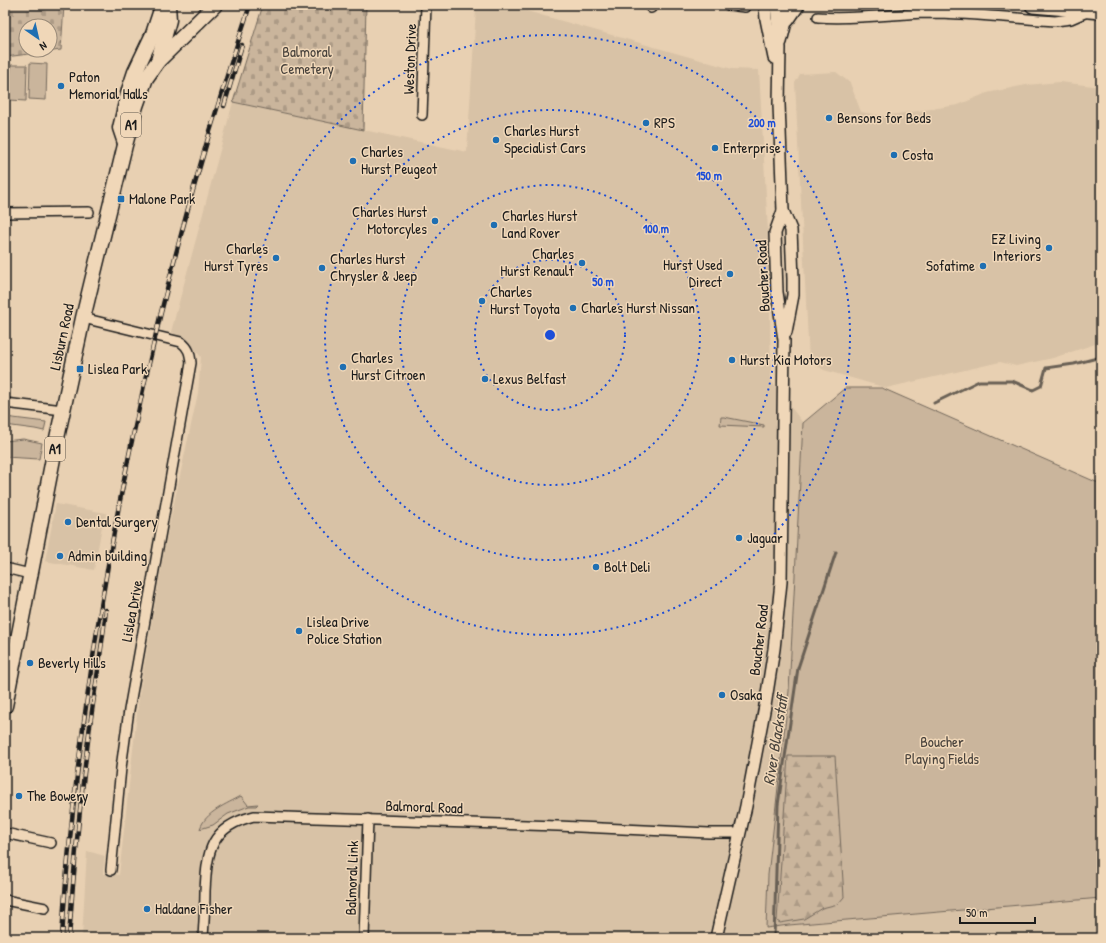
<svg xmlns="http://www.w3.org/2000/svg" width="1106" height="943" viewBox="0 0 1106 943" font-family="'Patrick Hand',sans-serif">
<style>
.built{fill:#d8c2a6}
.green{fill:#cab59c;stroke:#73685c}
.forest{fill:url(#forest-firs);stroke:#73685c}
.cemetery{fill:url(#cemetery-stones);stroke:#73685c;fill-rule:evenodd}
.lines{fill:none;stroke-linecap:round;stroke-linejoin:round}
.stream{stroke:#696054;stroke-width:3}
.minor-casing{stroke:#1c1c1c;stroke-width:12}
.tertiary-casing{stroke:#1c1c1c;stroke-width:14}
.primary-casing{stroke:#1c1c1c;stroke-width:17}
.trunk-casing{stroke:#1c1c1c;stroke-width:18}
.minor{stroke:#f0d7b8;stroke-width:9}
.tertiary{stroke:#f0d7b8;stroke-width:11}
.primary{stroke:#f0d7b8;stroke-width:14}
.trunk{stroke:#f0d7b8;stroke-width:15}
.rail-casing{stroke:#1c1c1c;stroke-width:4.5}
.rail{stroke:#f0d7b8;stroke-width:3;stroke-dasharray:9;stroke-linecap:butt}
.ring{fill:none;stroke:#1d4ed8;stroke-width:2;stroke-dasharray:2 4}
.poi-dot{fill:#1f6fb2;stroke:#f0d7b8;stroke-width:1.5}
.labels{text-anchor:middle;stroke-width:3;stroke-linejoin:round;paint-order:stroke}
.shield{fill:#f0d7b8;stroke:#5c544b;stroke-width:1}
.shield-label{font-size:14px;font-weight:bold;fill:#1c1c1c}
.park-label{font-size:15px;fill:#48423c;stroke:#f0d7b8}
.street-label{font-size:15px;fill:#1c1c1c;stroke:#f0d7b8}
.poi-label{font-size:15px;fill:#1c1c1c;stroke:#f0d7b8;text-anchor:start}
.water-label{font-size:16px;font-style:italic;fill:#49443d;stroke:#f0d7b8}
.centre{fill:#1d4ed8;stroke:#f0d7b8;stroke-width:2}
.ring-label{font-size:12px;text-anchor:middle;font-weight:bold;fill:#1d4ed8;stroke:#f0d7b8;stroke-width:3;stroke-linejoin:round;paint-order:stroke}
</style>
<defs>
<pattern id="forest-firs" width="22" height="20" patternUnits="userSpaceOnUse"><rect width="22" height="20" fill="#cab59c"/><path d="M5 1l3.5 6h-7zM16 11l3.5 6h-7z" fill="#ad9b86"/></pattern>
<pattern id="cemetery-stones" width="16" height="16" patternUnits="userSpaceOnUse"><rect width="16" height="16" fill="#cab59c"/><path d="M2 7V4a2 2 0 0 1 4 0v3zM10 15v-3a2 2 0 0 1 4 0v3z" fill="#ad9b86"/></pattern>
</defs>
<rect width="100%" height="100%" fill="#e8d0b2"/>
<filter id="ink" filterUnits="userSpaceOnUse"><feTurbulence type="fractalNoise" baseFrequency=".025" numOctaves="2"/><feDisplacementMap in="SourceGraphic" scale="8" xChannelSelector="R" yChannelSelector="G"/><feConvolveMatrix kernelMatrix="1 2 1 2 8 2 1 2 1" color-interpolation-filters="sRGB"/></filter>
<g filter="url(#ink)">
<g class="built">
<path d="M516,8L732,69L759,70L769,250L771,381L803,423L789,691L768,875L766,928L789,925L1101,898V938H82L87,851L105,856L103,874L111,873L119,875L139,696L166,540L198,393L201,357L188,341L171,332L233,102L467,152L476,9Z"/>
<path d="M836,72L850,83L861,112L884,116L958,105L987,93L1026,85L1060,82L1101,87V342L1053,358L1016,366L1000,362L886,388L824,370L809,361L795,83L800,74Z"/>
<path d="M56,504L106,513L104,527L102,526L94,570L45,561Z"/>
</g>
<g class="green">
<path d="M30,63L47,64L46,100L29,99Z"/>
<path d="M11,65H27L26,101L9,100Z"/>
<path d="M845,388H882L1096,482H1101V898L789,925L766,928L768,875L789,691L803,423Z"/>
<path d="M5,417L46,422L44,431L35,429L5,425Z"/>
<path d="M721,417H724L764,425V427L720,425Z"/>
<path d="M23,439L42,443L39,459L5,457V441Z"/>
<path d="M241,796L248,805L258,804L256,806H249L228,814L213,825L200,829C205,812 227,804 241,796Z"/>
</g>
<path class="forest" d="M788,756H835L844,897L838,904L822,908L804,919L780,923L777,921Z"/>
<g class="cemetery">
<path d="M5,5H64L61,50L5,57ZM26,26H50V50H26Z"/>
<path d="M263,5H366L363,130L233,102Z"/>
</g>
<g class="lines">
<g class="stream">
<path d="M934,403L979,381H1012L1033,390L1041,386L1046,368L1074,364L1101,357"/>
<path d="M774,938L778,805L798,668L836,552"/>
</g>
<g class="minor-casing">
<g id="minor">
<path d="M728,5L745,7"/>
<path d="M651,8L652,5"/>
<path d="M818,17C854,20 891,14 927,13C970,13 1013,18 1055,21L1071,19L1087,12"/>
<path d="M422,115L426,5"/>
<path d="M5,213L89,212"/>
<path d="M83,318L181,342C189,348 190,353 191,363L129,710L121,768L111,870"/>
<path d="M5,403L63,410"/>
<path d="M5,568L30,574"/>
<path d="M5,833L51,843"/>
<path d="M5,900L45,908"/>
<path d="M203,938C204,922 205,907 205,891C207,851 210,827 254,816L558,826L709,833H739"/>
<path d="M364,938L368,819"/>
</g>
</g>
<g class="tertiary-casing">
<g id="tertiary">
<path d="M765,5L766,19L774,58"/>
<path d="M776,5L780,48L779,104L783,211L791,230L793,279V295L786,332"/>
<path d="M788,21L799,5"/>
<path d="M781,42L785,26L788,5"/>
<path d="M716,938L746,806L765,706L774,649L781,582L784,340L777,292L775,233L783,211"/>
</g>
</g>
<g class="primary-casing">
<g id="primary">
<path d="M158,61L169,20L168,5"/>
<path d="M125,143L120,128L129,90L135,72L153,34L160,13L166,5"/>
<path d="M5,706L57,438L83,318L125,145L136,106L146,78L158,61L215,5"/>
</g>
</g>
<g class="trunk-casing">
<path id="trunk" d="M1033,5L1101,11"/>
</g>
<use href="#minor" class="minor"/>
<use href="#tertiary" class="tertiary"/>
<use href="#primary" class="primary"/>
<use href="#trunk" class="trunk"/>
<g class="rail-casing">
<g id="rail">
<path d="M224,106L242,45"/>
<path d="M62,938C68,833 82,728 98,624C132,414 182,207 250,5"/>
<path d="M69,938C74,864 81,791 91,718C96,682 102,646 106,610"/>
</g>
</g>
<use href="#rail" class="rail"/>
</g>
</g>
<g class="ring">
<circle cx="550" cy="335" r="75"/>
<circle cx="550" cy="335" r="150"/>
<circle cx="550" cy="335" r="225"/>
<circle cx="550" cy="335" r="300"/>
</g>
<g class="poi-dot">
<circle cx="61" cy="86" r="4"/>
<circle cx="829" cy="118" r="4"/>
<circle cx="646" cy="123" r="4"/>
<circle cx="496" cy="140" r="4"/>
<circle cx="715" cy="148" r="4"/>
<circle cx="894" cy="155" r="4"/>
<circle cx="353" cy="161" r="4"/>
<rect x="117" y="195" width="8" height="8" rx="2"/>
<circle cx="435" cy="221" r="4"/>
<circle cx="494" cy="225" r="4"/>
<circle cx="1049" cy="248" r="4"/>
<circle cx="276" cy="258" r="4"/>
<circle cx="582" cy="263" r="4"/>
<circle cx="983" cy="266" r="4"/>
<circle cx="322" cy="268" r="4"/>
<circle cx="730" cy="274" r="4"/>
<circle cx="482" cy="301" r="4"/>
<circle cx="573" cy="308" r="4"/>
<circle cx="732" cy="360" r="4"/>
<circle cx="343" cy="367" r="4"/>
<rect x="76" y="365" width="8" height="8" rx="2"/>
<circle cx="485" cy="379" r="4"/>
<circle cx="68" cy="522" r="4"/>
<circle cx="739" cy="538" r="4"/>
<circle cx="60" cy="556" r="4"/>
<circle cx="596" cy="567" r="4"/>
<circle cx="299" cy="631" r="4"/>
<circle cx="30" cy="663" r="4"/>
<circle cx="722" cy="695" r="4"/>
<circle cx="19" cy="796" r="4"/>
<circle cx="147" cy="909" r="4"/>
</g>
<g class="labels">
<g class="shield">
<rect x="121" y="113" width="20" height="24" rx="3"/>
<rect x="45" y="437" width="20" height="24" rx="3"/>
</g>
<g class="shield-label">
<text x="131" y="130">A1</text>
<text x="55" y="454">A1</text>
</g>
<g class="park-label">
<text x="307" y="57">Balmoral<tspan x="307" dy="17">Cemetery</tspan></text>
<text x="942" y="747">Boucher<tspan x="942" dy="17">Playing Fields</tspan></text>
</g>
<g class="street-label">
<text transform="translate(410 59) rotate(-88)" y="5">Weston Drive</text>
<text transform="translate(763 276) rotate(-93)" y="5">Boucher Road</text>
<text transform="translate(62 337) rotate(-78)" y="5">Lisburn Road</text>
<text transform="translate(132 611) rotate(-80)" y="5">Lislea Drive</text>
<text transform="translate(759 640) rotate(-83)" y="5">Boucher Road</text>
<text transform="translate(424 807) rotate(2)" y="5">Balmoral Road</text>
<text transform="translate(352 878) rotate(-88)" y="5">Balmoral Link</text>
</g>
<g class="poi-label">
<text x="69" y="82">Paton<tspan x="69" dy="17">Memorial Halls</tspan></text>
<text x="837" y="123">Bensons for Beds</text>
<text x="654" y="128">RPS</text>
<text x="504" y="136">Charles Hurst<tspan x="504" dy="17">Specialist Cars</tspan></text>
<text x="723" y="153">Enterprise</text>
<text x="361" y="157">Charles<tspan x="361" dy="17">Hurst Peugeot</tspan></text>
<text x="902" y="160">Costa</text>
<text x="129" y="204">Malone Park</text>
<text x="427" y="217" text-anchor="end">Charles Hurst<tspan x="427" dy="17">Motorcyles</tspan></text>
<text x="502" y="221">Charles Hurst<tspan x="502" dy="17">Land Rover</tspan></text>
<text x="1041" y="244" text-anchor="end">EZ Living<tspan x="1041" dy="17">Interiors</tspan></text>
<text x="268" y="254" text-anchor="end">Charles<tspan x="268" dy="17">Hurst Tyres</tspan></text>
<text x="574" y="259" text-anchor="end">Charles<tspan x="574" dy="17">Hurst Renault</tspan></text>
<text x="330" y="264">Charles Hurst<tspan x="330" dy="17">Chrysler &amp; Jeep</tspan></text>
<text x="722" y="270" text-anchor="end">Hurst Used<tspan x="722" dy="17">Direct</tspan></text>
<text x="975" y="271" text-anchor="end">Sofatime</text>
<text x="490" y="297">Charles<tspan x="490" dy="17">Hurst Toyota</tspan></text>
<text x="581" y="313">Charles Hurst Nissan</text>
<text x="351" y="363">Charles<tspan x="351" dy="17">Hurst Citroen</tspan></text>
<text x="740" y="365">Hurst Kia Motors</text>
<text x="88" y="374">Lislea Park</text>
<text x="493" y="384">Lexus Belfast</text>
<text x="76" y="527">Dental Surgery</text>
<text x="747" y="543">Jaguar</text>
<text x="68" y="561">Admin building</text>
<text x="604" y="572">Bolt Deli</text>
<text x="307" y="627">Lislea Drive<tspan x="307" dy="17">Police Station</tspan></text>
<text x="38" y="668">Beverly Hills</text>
<text x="730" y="700">Osaka</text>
<text x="27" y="801">The Bowery</text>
<text x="155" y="914">Haldane Fisher</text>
</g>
<g class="water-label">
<text transform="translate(775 740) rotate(-81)" y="6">River Blackstaff</text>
</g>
</g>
<circle cx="550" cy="335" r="6" class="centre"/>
<g class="ring-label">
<text x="762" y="127">200 m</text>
<text x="709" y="180">150 m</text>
<text x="656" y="233">100 m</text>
<text x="603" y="286">50 m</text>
</g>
<rect width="1106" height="943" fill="none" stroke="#f0d7b8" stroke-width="20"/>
<rect x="10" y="10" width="1086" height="923" fill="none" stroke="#1c1c1c" stroke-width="1.5" filter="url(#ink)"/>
<g transform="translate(38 38) rotate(146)"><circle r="19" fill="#f0d7b8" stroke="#9b8c7a"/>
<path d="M0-3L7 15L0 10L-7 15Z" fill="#1f6fb2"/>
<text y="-6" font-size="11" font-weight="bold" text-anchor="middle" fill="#1c1c1c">N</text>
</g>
<path d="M960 917v6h75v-6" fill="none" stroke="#1c1c1c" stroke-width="2"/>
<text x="966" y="917" font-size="12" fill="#1c1c1c" stroke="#f0d7b8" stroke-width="3" paint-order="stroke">50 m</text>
</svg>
